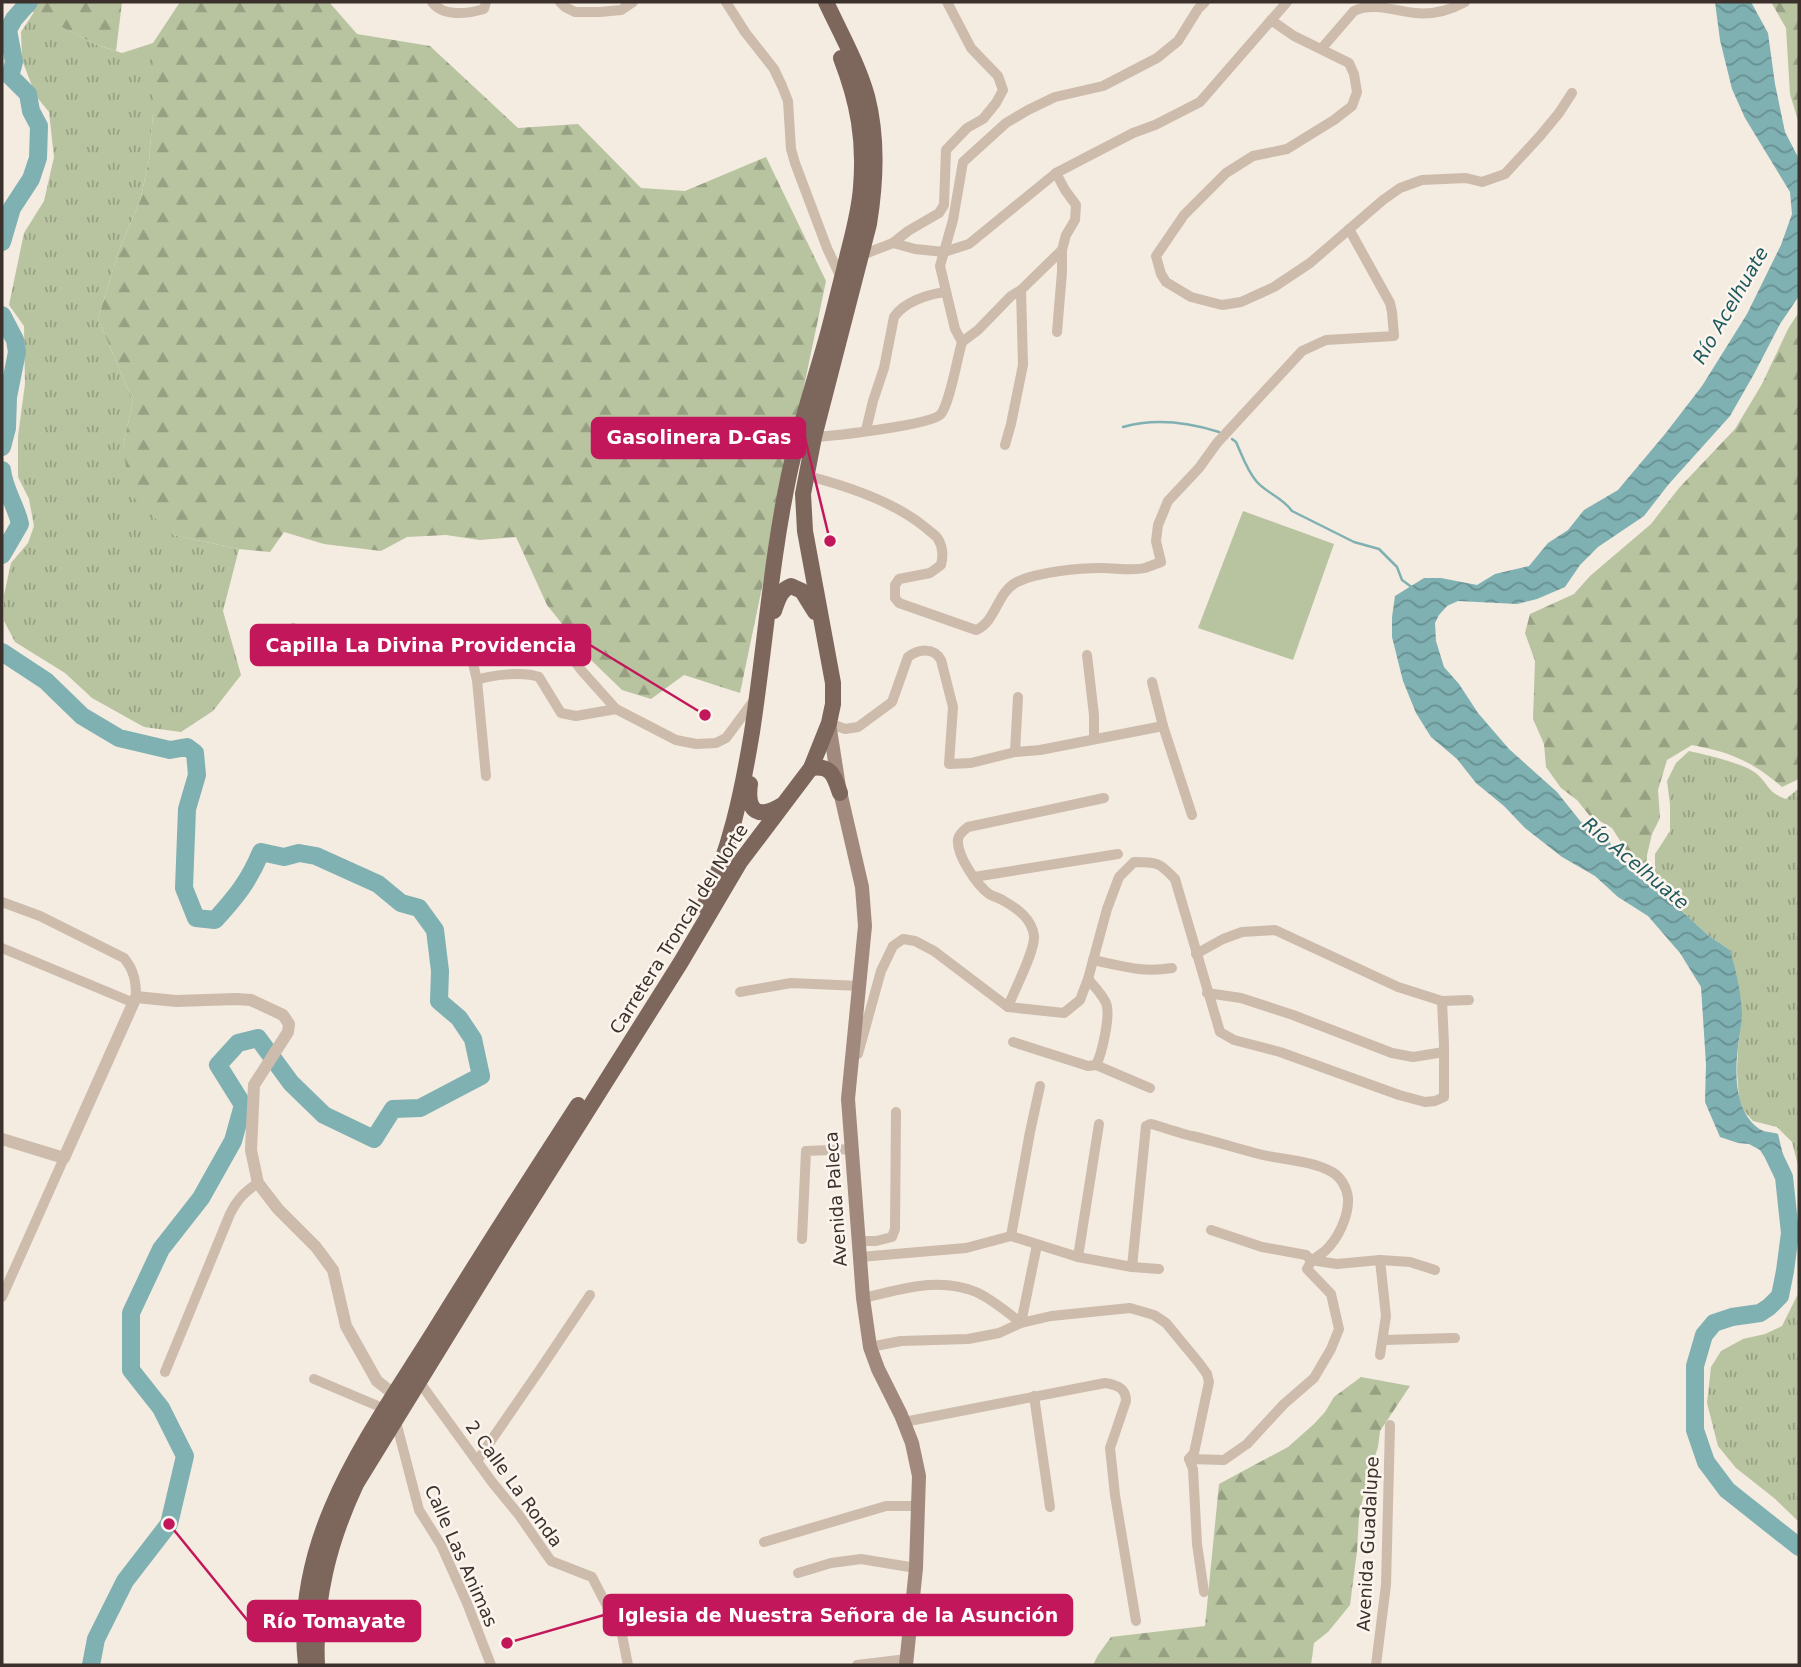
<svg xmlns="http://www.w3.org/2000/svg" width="1801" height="1667" viewBox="0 0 1801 1667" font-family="'DejaVu Sans',sans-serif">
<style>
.grass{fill:url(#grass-tufts)}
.forest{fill:url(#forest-firs)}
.pitch{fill:#b8c4a0}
.water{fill:url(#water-waves)}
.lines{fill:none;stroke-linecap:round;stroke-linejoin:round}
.stream{stroke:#7fb0b2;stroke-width:2.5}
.river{stroke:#7fb0b2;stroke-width:18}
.minor{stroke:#cdbbac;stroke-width:10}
.tertiary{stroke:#cdbbac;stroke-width:12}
.secondary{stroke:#a18a7d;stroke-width:14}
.primary{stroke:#7d675c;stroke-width:16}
.labels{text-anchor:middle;stroke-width:5;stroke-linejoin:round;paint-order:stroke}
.street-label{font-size:18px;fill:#3b302b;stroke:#fbf5ee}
.water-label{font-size:19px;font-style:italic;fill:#1f5a5e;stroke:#fbf5ee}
.leader{fill:none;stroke:#c2185b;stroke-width:2.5}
.callout-dot{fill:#c2185b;stroke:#fbf5ee;stroke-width:2.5}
.callout{fill:#c2185b;stroke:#c2185b;stroke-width:2.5}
.callout-label{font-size:19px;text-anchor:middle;font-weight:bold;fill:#fff}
</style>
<defs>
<pattern id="grass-tufts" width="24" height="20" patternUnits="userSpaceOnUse" patternTransform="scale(1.75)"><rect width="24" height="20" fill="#b8c4a0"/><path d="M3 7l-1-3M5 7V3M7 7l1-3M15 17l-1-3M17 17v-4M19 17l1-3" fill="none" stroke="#97a083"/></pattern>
<pattern id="forest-firs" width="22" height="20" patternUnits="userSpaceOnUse" patternTransform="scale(1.75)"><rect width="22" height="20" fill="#b8c4a0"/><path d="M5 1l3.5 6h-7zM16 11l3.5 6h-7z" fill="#97a083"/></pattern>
<pattern id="water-waves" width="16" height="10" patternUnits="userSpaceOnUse" patternTransform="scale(1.75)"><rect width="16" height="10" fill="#7fb0b2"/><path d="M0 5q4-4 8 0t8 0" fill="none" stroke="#699091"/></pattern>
</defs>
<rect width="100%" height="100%" fill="#f4ebe1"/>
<g class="grass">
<path d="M34,12L97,45L122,53L153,43V114L149,160L140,201L119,250L98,319L133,401L123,446L173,535L239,549L223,611L241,675L213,711L181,732L144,727L92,698L65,673L15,642L4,621V595L11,563L28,543L34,526L29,499L18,477V436L25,384L24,326L9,305L24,233L44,201L54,157L49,112L36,96L22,60L21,32Z"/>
<path d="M1689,751C1704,754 1746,764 1757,774C1770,786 1767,792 1786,799L1799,788V1169L1792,1142L1777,1127L1753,1121L1744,1111L1739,1098L1737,1071L1738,1047L1742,1016L1730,950L1709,936L1661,892L1655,879V854L1670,831V804L1667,781L1676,763Z"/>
<path d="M1799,1292V1522L1774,1498L1736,1468L1718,1446L1707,1403L1711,1367L1721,1351L1743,1339L1765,1334L1782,1326Z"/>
</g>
<g class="forest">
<path d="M13,2H122L116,51L97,45Z"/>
<path d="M180,2H329L357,34L430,46L518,128L578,124L641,188L685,191L766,157L826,281L740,693L684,675L651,699L622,690L591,660L547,605L516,537L480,540L446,535L407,537L381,551L324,544L284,532L270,552L239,549L173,535L130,494L123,446L133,401L98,319L119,250L140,201L149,160L153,114V43Z"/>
<path d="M1771,2H1799V124L1790,94L1786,28Z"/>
<path d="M1799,312V779L1782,787C1752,761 1730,752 1692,745L1667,760L1658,790L1660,818L1652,834L1647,855V869L1631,858L1612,828L1589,815L1577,800L1561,788L1546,767L1544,744L1533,719L1535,661L1525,633L1530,614L1574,594L1590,576L1651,524L1679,488L1735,429L1762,384L1788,329Z"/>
<path d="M1361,1377L1410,1386L1380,1431L1378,1447L1367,1480L1359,1516L1357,1551L1350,1605L1328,1632L1314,1643L1311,1665H1093L1098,1655L1111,1637L1205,1626L1219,1484L1288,1447L1314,1424L1325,1412L1334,1397Z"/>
</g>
<path class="pitch" d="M1243,511L1334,544L1293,660L1198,628Z"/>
<path class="water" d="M1715,2H1751L1768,33L1775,84L1785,132L1799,159V296L1780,324L1754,374L1730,416L1668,485L1644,516L1598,547L1580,565L1565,587L1537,599L1517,604L1458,601L1447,606L1439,615L1435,623L1436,641L1444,667L1459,684L1478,713L1509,749L1557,792L1581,822L1595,828L1607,837L1616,854L1631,867L1645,883L1661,892L1709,936L1730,950C1736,971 1741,992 1742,1014C1742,1025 1739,1036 1738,1046C1735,1073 1734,1109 1758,1128C1762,1132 1772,1132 1778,1134L1783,1155L1784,1177L1769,1164L1760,1150L1749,1144L1738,1143L1720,1137L1705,1102L1706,1064L1701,987L1680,953L1648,916L1618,897L1595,876L1562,857L1525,828L1504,806L1476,783L1457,759L1431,737L1416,713L1403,681L1392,637V617L1395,596L1424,578H1441L1477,585L1495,574L1529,566L1548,543L1568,530L1584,510L1618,490L1665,434L1702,386L1747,314L1781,245L1792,214L1790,192L1745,118L1732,89L1720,40Z"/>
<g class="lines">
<g class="stream">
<path d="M1123,427C1155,418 1187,422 1219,432"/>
<path d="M1232,439L1236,442C1242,455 1247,471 1257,482C1268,494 1282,497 1292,511L1354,542L1379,549L1397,567L1402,580L1413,588"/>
</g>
<g class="river">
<path d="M2,242L12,208L31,179L38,158L39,126L31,111L28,94L10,76L14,62L8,30L14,19L29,2"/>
<path d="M2,315L15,340L17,352L8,397L7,428L2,447"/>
<path d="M2,470C4,490 16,505 20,524L2,555"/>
<path d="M2,652L46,681L82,716L119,738L170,750L187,747L195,753L197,775L187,809L184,888L196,918L215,920C236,897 249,881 261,852L284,857L299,853L316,856L378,884L401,903L419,908L435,930L440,971L439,1001L459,1018L473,1039L481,1076L420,1108L393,1109L374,1139L324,1115L291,1083L258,1038L238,1043L218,1065L243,1105L233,1141L201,1198L161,1249L131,1313V1370L161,1408L185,1456L169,1524L125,1581L96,1639L91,1665"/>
<path d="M1774,1156L1784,1177L1790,1233L1785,1271L1780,1296L1769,1307L1760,1313L1732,1317L1714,1323L1704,1335L1695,1366V1430L1706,1462L1727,1490L1799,1547"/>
</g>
<g class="minor">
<path d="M432,2C443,17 467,14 484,9L486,2"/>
<path d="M560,2L565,7L575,12H600L621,10L633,2"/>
<path d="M726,2L745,32L774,69L782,86L788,101L791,149L795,163L827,248L841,278"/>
<path d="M1271,20L1294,36L1349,63L1354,74L1357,92L1352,106L1334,120L1287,149L1253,156L1226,173L1184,215L1156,256L1161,274L1166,282L1191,297L1222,305L1241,302L1274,287L1310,263L1383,200L1400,188L1422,180L1466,178L1482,182L1505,174L1540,136L1559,113L1572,93"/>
<path d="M1322,48L1354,11C1373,2 1396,11 1415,13C1433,15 1450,10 1465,2"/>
<path d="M893,243L915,249L944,252L969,244L1056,173L1133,133L1155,125L1200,102L1287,2"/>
<path d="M862,255L893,243L908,231L939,213L944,205L946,150L967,128L983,119L996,103L1003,90L998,76L971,48L947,2"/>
<path d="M1057,332L1062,272V250"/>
<path d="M962,342L978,330L1011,296L1021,290L1062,250L1066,235L1075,220L1076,205L1065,190L1056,173"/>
<path d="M866,430L873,401L884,368L894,317C904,302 928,294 946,292"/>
<path d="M814,437C833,436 932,425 941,414C950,402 957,359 962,342L955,329L940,266L953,220L963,162L1006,123L1028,110L1055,97L1103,86L1157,58L1178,41L1198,9L1205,2"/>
<path d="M1005,445L1011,424L1023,365L1021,290"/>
<path d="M808,476C847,486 895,502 926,528C930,532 936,535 938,539C943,547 943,557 941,565L930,573L899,579L895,585V598L899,603L976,630C996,622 997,592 1017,582C1037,572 1079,568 1102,568C1116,568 1132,571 1145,568C1150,566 1156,564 1161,562L1156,541L1158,525L1168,501L1199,468L1217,443L1302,351L1326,340L1394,336L1392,312L1390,303L1349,229"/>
<path d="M293,628L300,632L322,633L359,643L393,632L408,630L458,636L465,639L468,643L477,680"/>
<path d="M557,637L582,671L616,709L676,740L696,744L716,743L726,738L755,699"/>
<path d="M1087,655L1094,715V738"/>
<path d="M1152,682L1163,726"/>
<path d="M829,723L845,729L858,727L892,702L908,657C919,649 934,647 941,660L953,707L949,764L971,763L1015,752L1040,750L1163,726L1192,815"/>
<path d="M1015,752L1018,697"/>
<path d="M486,776L477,680C491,675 524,671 539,677L561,713L576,716L616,709"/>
<path d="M974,877L1118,854"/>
<path d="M2,902L40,916L124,958C134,970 136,981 136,997"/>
<path d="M2,948L134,1003"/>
<path d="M1196,954L1223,939L1242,932L1275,930L1398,987L1442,1001L1469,1000"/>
<path d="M1093,960C1122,966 1142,973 1172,968"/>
<path d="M740,992L791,983L860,986"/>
<path d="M1207,993L1241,998L1293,1015L1392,1053L1413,1057L1444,1052"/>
<path d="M1008,1007C1014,990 1035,952 1034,936C1032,919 1018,909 1004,901C1000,898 994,897 989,894C977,885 956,855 958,839C959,834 964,830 968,827L1104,798"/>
<path d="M1013,1042L1088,1066L1096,1065C1102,1054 1111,1014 1106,1003C1102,994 1094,986 1088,979"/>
<path d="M858,1054L881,971L893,946L903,939L915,941L934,951L1008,1007L1064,1013L1080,1000L1088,979L1107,909L1119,877L1134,862C1157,862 1159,862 1175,879L1220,1032L1234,1040L1280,1052L1399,1095L1425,1102L1435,1101L1444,1097V1044L1442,1001"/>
<path d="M1096,1065L1150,1088"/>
<path d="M1211,1230L1262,1247L1306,1255L1311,1260L1337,1264L1380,1260L1410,1262L1435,1270"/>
<path d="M1011,1236L1030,1132L1040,1086"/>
<path d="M802,1239L806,1151L852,1149"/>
<path d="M859,1241H876L892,1237L895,1229L896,1112"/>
<path d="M860,1257L966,1248L1011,1236L1078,1257L1132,1267L1159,1269"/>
<path d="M1078,1257L1099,1124"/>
<path d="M1380,1260L1386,1316L1380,1355"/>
<path d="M1132,1267L1146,1126C1148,1125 1149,1124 1151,1124C1153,1124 1185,1135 1192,1136C1214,1141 1236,1148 1259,1154C1282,1160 1310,1160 1332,1172C1341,1177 1347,1188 1348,1198C1349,1216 1338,1239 1325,1251C1316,1258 1312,1258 1307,1269L1331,1294L1339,1329L1331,1349L1314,1378L1284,1404L1247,1444L1224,1460L1189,1459"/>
<path d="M2,1297L64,1158"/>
<path d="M863,1298C900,1290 938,1276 976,1292C992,1299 1007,1312 1021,1323L1037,1245"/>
<path d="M1383,1340L1455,1338"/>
<path d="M870,1347L901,1341L968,1339L999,1333L1021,1323L1051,1316L1130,1308L1154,1315L1166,1323L1199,1363L1207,1374L1209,1382L1194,1453L1189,1459L1193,1469L1197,1544L1204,1592"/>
<path d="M165,1372L230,1214C237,1200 244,1192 258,1183"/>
<path d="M314,1379L385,1409"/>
<path d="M418,1380L492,1482L519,1515L551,1561L592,1577L622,1635L628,1665"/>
<path d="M1034,1396L1050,1507"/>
<path d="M395,1418L419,1510L441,1545L467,1603L491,1665"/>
<path d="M904,1422L1105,1383C1117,1385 1126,1388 1126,1401L1110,1448L1115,1495L1136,1621"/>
<path d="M477,1461L539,1371L590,1295"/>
<path d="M764,1542L886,1506H918"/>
<path d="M798,1573L831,1563L861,1559L916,1568"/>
<path d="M857,1665L907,1659"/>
<path d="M1376,1665L1386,1585L1390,1425"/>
</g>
<path class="tertiary" d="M2,1139L64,1158L136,997L176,1001L236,999L251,1000L283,1015L289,1024L288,1032L254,1085L251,1150L258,1183L278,1209L316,1247L333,1270L346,1326L377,1381L395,1395"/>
<path class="secondary" d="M829,723L839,787L862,887L865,926L848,1099L863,1298L870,1347L878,1369L901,1415L912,1443L919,1476L916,1568L906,1665"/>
<g class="primary">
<path d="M774,611C778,600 780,590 791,586L802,591L815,612"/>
<path d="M811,768C832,765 834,776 840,793"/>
<path d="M750,784C746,813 759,819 782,805"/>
<path d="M704,906C730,850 742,793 752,732C765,647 771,560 789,475C799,428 814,383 827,337C833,315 838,293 844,270C850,243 859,216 861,187C865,140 858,102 841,58"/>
<path d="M306,1665C291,1536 371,1433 435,1330C482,1254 530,1179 578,1105"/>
<path d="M317,1665C314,1600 329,1542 356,1484L506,1240L681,962L740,862L811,768L829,723L833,704V683L805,531L803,494L814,437L869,224C876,181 878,138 867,96C858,64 840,32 826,2"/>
</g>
</g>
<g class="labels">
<g class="street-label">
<text transform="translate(679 929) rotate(-58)" y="6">Carretera Troncal del Norte</text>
<text transform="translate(836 1199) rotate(-94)" y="6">Avenida Paleca</text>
<text transform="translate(514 1484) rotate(54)" y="6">2 Calle La Ronda</text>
<text transform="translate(1368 1544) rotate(-87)" y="6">Avenida Guadalupe</text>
<text transform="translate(461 1556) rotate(66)" y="6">Calle Las Animas</text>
</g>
<g class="water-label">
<text transform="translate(1730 305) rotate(-60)" y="7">Río Acelhuate</text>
<text transform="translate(1636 863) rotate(40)" y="7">Río Acelhuate</text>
</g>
</g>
<path class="leader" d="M830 541L805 438M705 715L590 645M507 1643L604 1615M169 1524L248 1621"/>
<g class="callout-dot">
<circle cx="830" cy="541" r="7"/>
<circle cx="705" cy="715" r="7"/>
<circle cx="507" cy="1643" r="7"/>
<circle cx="169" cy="1524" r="7"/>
</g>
<g class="callout">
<rect x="592" y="418" width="213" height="40" rx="7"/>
<rect x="251" y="625" width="339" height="40" rx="7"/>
<rect x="604" y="1595" width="468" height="40" rx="7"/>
<rect x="248" y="1601" width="172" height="40" rx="7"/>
</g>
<g class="callout-label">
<text x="699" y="444">Gasolinera D-Gas</text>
<text x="421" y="652">Capilla La Divina Providencia</text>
<text x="838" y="1622">Iglesia de Nuestra Señora de la Asunción</text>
<text x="334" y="1628">Río Tomayate</text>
</g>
<rect width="1801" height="1667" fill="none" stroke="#3b302b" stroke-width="7"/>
</svg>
